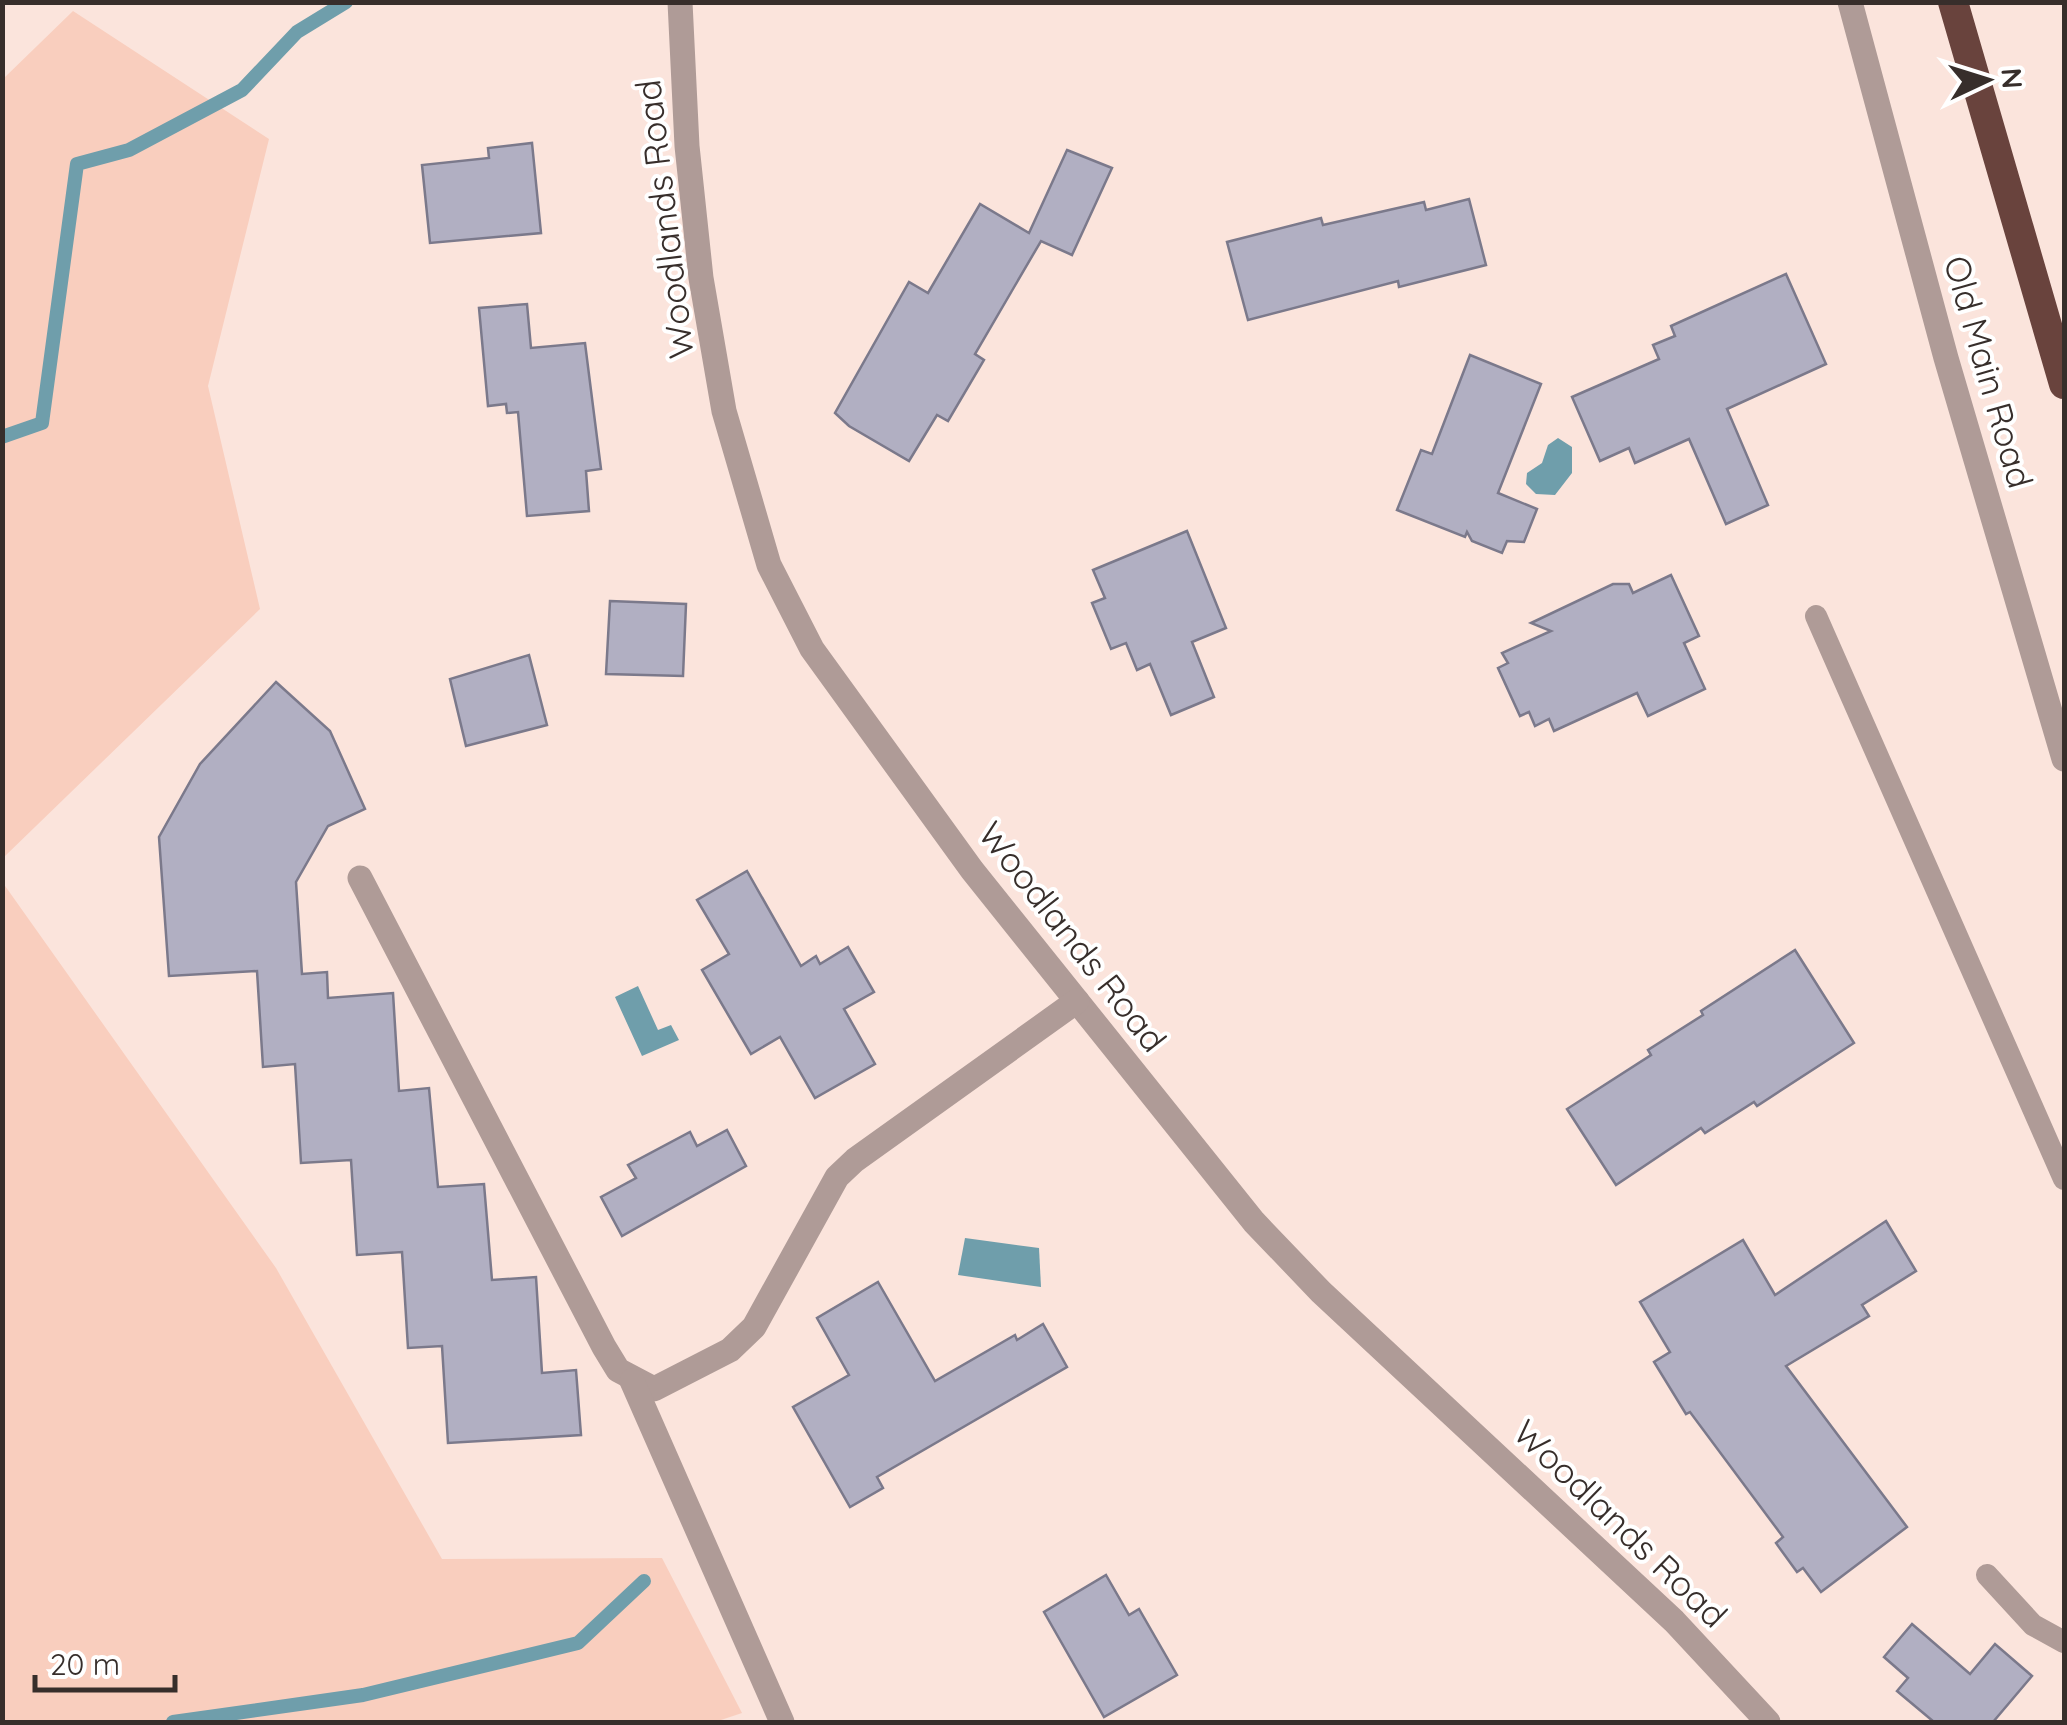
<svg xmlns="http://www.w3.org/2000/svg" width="2067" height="1725" viewBox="0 0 2067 1725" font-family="Quicksand,sans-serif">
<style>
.green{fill:#f9cebe}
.water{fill:#6f9eab}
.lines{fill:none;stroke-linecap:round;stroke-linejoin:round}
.stream{stroke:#6f9eab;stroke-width:14}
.building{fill:#b1afc2;stroke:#7b798b;stroke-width:2.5}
.service{stroke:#af9b97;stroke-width:22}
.minor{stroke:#af9b97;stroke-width:25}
.tertiary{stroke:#af9b97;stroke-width:25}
.motorway{stroke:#69433d;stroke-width:30}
.labels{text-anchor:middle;stroke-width:8;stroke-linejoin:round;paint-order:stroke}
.street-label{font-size:35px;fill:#372e2b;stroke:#fff}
</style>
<rect width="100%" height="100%" fill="#fbe4dc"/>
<g class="green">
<path d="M73,11L269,139L208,386L260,609L3,858V79Z"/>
<path d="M3,883L276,1268L442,1559L662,1558L742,1713L715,1722H3Z"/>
</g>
<g class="water">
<path d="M1558,438L1572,447V473L1555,495L1536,494L1526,484L1527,473L1542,463L1548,445Z"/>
<path d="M638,986L658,1030L671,1025L679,1040L642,1056L615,997Z"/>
<path d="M965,1238L1039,1248L1041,1287L958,1275Z"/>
</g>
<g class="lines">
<g class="stream">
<path d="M2,437L42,423L77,164L129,150L242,90L297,32L346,2"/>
<path d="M173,1722L363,1695L578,1643L644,1581"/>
</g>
</g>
<g class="building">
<path d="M532,143L541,233L430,243L422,165L489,158L488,148Z"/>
<path d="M1067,150L1112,168L1072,255L1041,241L975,354L984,360L948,421L937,415L909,461L849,426L835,413L909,282L928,293L980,204L1029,233Z"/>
<path d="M1469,199L1486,265L1399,287L1398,281L1248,320L1227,242L1321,218L1323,225L1424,202L1426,210Z"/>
<path d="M1786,274L1826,364L1727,409L1768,505L1726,524L1689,439L1635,463L1629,448L1600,461L1572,397L1659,359L1653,345L1675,336L1671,326Z"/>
<path d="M527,304L531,348L585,343L601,469L586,471L589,511L527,516L518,412L507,413L506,404L488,406L479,308Z"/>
<path d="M1470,355L1541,384L1498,493L1537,509L1524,542L1507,541L1502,553L1472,541L1467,532L1465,537L1397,510L1421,450L1432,454Z"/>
<path d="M1187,531L1226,628L1192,642L1214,697L1171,715L1150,664L1137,670L1126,643L1111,649L1092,603L1105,598L1093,570Z"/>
<path d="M1671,575L1699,636L1684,643L1705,689L1648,716L1637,693L1554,731L1549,719L1535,726L1529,712L1520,716L1498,668L1508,663L1502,653L1551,631L1531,623L1613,584H1629L1633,593Z"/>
<path d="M610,601L686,604L683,676L606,674Z"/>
<path d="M529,655L547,725L466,746L450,679Z"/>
<path d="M276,682L330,731L365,809L328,826L296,882L302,974L327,972L328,998L393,993L399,1091L429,1088L438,1187L484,1184L492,1280L536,1277L542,1373L576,1370L581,1435L448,1443L442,1346L408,1348L402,1252L357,1255L351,1160L301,1163L295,1064L263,1067L257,971L169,976L159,837L200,764Z"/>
<path d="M747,871L801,966L816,956L820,964L848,947L874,992L844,1009L875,1064L815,1098L780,1037L751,1054L702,970L729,954L697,900Z"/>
<path d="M1795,950L1854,1043L1757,1106L1754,1102L1705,1133L1701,1128L1616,1185L1567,1109L1651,1055L1648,1050L1703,1015L1701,1011Z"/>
<path d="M727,1130L746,1166L622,1236L601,1197L636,1178L628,1165L690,1132L697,1146Z"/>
<path d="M1886,1221L1916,1271L1862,1305L1869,1316L1786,1366L1907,1527L1821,1592L1803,1568L1797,1572L1776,1543L1783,1537L1690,1412L1686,1414L1654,1362L1670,1352L1640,1302L1743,1240L1775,1295Z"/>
<path d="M878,1282L935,1381L1015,1335L1017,1340L1043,1324L1067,1367L877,1477L883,1488L850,1507L793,1407L849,1375L817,1318Z"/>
<path d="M1106,1575L1129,1615L1139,1609L1177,1675L1104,1717L1044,1612Z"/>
<path d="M1912,1624L1970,1674L1995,1644L2032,1676L1993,1722H1934L1897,1691L1908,1678L1884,1657Z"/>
</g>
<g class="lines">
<g class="service">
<path d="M1816,616L2064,1179"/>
<path d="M1987,1575L2033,1625L2064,1642"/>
</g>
<g class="minor">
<path d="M680,2L687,146L701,278L724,411L769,565L812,649L972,870L1254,1222L1321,1292L1674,1621L1768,1722"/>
<path d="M360,878L604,1347L618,1370L654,1389L730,1350L754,1327L837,1177L855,1160L1077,1001"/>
<path d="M632,1381L782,1722"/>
</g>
<path class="tertiary" d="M1850,2L1946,358L2064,759"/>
<path class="motorway" d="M1953,2L2064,384"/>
</g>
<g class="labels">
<g class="street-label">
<text transform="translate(665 219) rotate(-97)" y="12">Woodlands Road</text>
<text transform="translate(1988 372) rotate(74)" y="12">Old Main Road</text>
<text transform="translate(1072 937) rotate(52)" y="12">Woodlands Road</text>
<text transform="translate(1620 1524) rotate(44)" y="12">Woodlands Road</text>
</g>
</g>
<rect width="2067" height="1725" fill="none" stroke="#372e2b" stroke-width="10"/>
<g transform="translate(1987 80) rotate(86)" stroke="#ffffff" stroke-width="8" paint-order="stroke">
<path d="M0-8L18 38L0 25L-18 38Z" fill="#372e2b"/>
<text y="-15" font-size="28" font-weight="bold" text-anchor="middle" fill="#372e2b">N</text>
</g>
<path d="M35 1675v15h140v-15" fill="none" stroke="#372e2b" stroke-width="5"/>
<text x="50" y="1675" font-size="30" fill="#372e2b" stroke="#ffffff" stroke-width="8" paint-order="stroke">20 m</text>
</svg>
